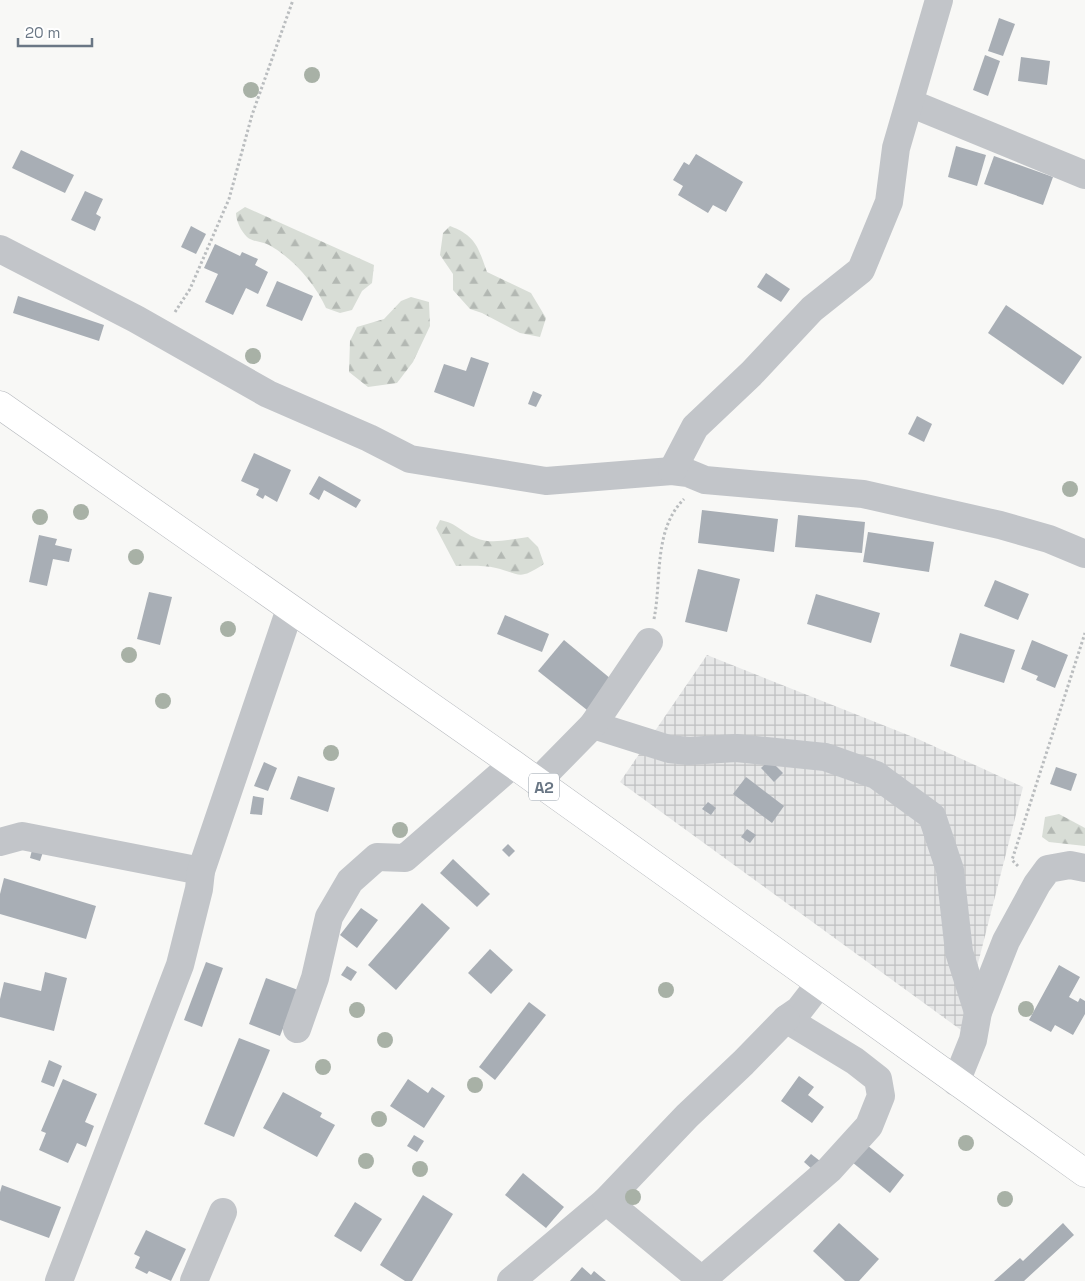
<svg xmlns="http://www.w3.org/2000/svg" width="1085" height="1281" viewBox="0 0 1085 1281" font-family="'Space Grotesk',sans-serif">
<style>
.industrial{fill:url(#industrial-grid)}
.forest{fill:url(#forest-firs)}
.building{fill:#a8aeb5}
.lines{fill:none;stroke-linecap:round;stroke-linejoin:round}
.major-casing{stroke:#b4b7bc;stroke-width:29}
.path{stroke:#babdbf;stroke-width:3;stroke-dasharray:2.5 2.5;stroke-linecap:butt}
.minor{stroke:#c2c5c9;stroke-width:28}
.major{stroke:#fff;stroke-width:28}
.tree{fill:#a8b1a6}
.labels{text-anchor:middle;stroke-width:5;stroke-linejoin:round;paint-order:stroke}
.shield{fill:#fff;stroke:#97a0aa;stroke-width:1}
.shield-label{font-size:16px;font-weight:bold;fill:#6a7785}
</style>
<defs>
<pattern id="industrial-grid" width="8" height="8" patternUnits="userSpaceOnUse" patternTransform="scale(1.25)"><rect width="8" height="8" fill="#e6e7e7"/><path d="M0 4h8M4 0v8" fill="none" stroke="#bec0c1"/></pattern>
<pattern id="forest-firs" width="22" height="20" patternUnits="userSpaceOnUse" patternTransform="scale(1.25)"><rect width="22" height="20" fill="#d8ddd6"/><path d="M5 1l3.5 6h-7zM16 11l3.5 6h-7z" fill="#b3b8b3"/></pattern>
</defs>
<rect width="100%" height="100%" fill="#f8f8f6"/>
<path class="industrial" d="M707,655L918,739L1023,787L961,1030L620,782Z"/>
<g class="forest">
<path d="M245,207L374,265L372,283L362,291L352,310L340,313L326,308C316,285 293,258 269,245C263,242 253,242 247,237C241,231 236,221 236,213Z"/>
<path d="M450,226C476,236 478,247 487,272L531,293L546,318L540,337L520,333L482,313L470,309L453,290V274L440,255L443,233Z"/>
<path d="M411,297L429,302L430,326L413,362L397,383L368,387L349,372L350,341L357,327L384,319L401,301Z"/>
<path d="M440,520C457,523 461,532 476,538C491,545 512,539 528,537L538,547L544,564C518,581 521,574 496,568C483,565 468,566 456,566L436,528Z"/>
<path d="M1059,814L1085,828V846L1049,842L1042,837L1045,817Z"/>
</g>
<g class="building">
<path d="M999,18L1015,24L1003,56L988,51Z"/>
<path d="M985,55L1000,61L988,96L973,90Z"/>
<path d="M1021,57L1050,61L1047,85L1018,81Z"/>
<path d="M956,146L986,155L977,186L948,177Z"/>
<path d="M21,150L74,175L65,193L12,168Z"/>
<path d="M696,154L743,182L726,212L713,205L708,213L678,195L683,186L673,180L684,162L689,165Z"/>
<path d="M994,156L1053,177L1043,205L984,184Z"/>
<path d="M85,191L103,199L96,214L101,217L95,231L71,220Z"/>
<path d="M191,226L206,234L196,254L181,247Z"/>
<path d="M215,244L240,256L242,252L258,259L255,265L268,272L258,294L246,288L233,315L205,302L218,274L204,268Z"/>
<path d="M766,273L790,289L781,302L757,287Z"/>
<path d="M277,281L313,296L302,321L266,306Z"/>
<path d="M18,296L104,325L99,341L13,313Z"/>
<path d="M1006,305L1082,357L1063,385L988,333Z"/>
<path d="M471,357L489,363L474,407L434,392L444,364L466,371Z"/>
<path d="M533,391L542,395L536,407L528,404Z"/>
<path d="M917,416L932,424L924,442L908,434Z"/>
<path d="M254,453L291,470L277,502L265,495L263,499L256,495L259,489L241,481Z"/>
<path d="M319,476L361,500L356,508L324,490L319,500L309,494Z"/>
<path d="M702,510L778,519L774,552L698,543Z"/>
<path d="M798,515L865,522L862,553L795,547Z"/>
<path d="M868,532L934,542L929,572L863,562Z"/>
<path d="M39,535L57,539L55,545L72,549L69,562L53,559L47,586L29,582Z"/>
<path d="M698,569L740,579L727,632L685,622Z"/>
<path d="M995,580L1029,594L1018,620L984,606Z"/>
<path d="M149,592L172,597L160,645L137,639Z"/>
<path d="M816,594L880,613L871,643L807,624Z"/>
<path d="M505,615L549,634L542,652L497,634Z"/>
<path d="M960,633L1015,650L1004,683L950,666Z"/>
<path d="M564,640L611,679L587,710L538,671Z"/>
<path d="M1032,640L1068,655L1055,688L1036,680L1038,676L1021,669Z"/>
<path d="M770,760L783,773L774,782L761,768Z"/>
<path d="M264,762L277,768L268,791L254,786Z"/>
<path d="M1056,767L1077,774L1071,791L1050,784Z"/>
<path d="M298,776L335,788L328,812L290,799Z"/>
<path d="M746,777L784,806L772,823L733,794Z"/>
<path d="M253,796L264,798L262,815L250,814Z"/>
<path d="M708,802L716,808L711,815L702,809Z"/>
<path d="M747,829L756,835L750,843L741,837Z"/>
<path d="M508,844L515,851L509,857L502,850Z"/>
<path d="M32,850L43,852L40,861L30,858Z"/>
<path d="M453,859L490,894L477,907L440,873Z"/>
<path d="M4,878L96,906L86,939L0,914V894Z"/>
<path d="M422,903L450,928L396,990L368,965Z"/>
<path d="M361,908L378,920L357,948L340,935Z"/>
<path d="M490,949L513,970L491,994L468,973Z"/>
<path d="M206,962L223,968L202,1027L184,1020Z"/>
<path d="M1059,965L1080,977L1069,997L1078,1002L1080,998L1085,1001V1014L1073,1035L1055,1025L1051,1032L1029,1020Z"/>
<path d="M347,966L357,972L351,981L341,975Z"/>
<path d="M45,972L67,978L54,1031L0,1017V999L4,982L41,991Z"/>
<path d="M266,978L298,990L280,1036L249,1024Z"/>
<path d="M529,1002L546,1015L495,1080L479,1067Z"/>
<path d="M239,1038L270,1050L234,1137L204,1124Z"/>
<path d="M49,1060L62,1066L54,1087L41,1082Z"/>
<path d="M799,1076L814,1087L808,1095L824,1107L812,1123L781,1101Z"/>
<path d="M63,1079L97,1094L85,1122L94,1126L86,1147L77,1143L68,1163L39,1150L46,1133L41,1131Z"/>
<path d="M408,1079L428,1093L432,1087L445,1096L424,1128L390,1106Z"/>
<path d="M283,1092L322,1113L320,1117L335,1125L317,1157L263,1128Z"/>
<path d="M414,1135L424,1141L417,1152L407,1146Z"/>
<path d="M867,1145L904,1175L890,1193L852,1162Z"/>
<path d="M811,1154L820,1161L813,1170L804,1162Z"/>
<path d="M523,1173L564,1207L546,1228L505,1195Z"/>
<path d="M2,1185L61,1207L49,1238L0,1220V1192Z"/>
<path d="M423,1195L453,1214L412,1281H405L380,1265Z"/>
<path d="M355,1202L382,1219L361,1252L334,1236Z"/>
<path d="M839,1223L879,1259L859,1281H845L813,1251Z"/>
<path d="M1063,1223L1074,1235L1024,1281H994L1020,1258L1023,1261Z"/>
<path d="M146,1230L186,1249L171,1281L149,1271L147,1274L135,1268L140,1257L134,1254Z"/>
<path d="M582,1267L591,1275L594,1271L606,1281H570Z"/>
</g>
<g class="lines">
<g class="major-casing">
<path id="major" d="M0,405L513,764L1085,1173"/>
</g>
<g class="path">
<path d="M175,312L190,289L229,199L252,115L293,0"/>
<path d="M654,619C662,579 653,530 684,499"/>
<path d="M1018,866L1012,860L1085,633"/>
</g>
<g class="minor">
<path d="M910,103L1085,175"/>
<path d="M0,249L136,319L268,394L369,438L410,459L546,481L672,471L688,473L705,480L863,494L1000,525L1049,539L1085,554"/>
<path d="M672,471L695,427L751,374L812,309L861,270L889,202L896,148L939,0"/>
<path d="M593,725L669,749L689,751L736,748L825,757L876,775L932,816L950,870L959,952L978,1012"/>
<path d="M537,782L593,725L649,642"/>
<path d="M0,842L22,836L201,871"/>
<path d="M297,1029L315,978L329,917L350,881L377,857L405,858L513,764"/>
<path d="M956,1082L973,1040L978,1012L1006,941L1037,884L1048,869L1070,865L1085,868"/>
<path d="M702,1280L829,1170L869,1126L881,1096L878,1079L855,1061L786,1019L799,1010L820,983"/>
<path d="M59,1281L180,965L199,889L201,871L290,609"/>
<path d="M194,1281L223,1212"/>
<path d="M511,1281L606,1201"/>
<path d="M703,1281L606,1201L687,1116L743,1063L786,1019"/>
</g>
<use href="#major" class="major"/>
</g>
<g class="tree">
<circle cx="312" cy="75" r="8"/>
<circle cx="251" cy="90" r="8"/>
<circle cx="253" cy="356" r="8"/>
<circle cx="1070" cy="489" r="8"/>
<circle cx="81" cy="512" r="8"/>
<circle cx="40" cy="517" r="8"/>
<circle cx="136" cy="557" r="8"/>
<circle cx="228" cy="629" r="8"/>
<circle cx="129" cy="655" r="8"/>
<circle cx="163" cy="701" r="8"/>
<circle cx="331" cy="753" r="8"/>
<circle cx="400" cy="830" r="8"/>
<circle cx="666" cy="990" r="8"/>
<circle cx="1026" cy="1009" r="8"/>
<circle cx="357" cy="1010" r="8"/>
<circle cx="385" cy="1040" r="8"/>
<circle cx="323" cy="1067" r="8"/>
<circle cx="475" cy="1085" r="8"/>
<circle cx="379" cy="1119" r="8"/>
<circle cx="966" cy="1143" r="8"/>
<circle cx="366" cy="1161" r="8"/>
<circle cx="420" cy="1169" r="8"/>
<circle cx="633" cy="1197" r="8"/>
<circle cx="1005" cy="1199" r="8"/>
</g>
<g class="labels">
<rect class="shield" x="529" y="773.5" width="30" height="27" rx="4"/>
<g class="shield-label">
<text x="544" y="793">A2</text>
</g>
</g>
<path d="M18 38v8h74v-8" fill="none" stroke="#6a7785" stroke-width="2.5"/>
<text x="25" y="38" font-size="15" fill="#6a7785" stroke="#ffffff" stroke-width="4" paint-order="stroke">20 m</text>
</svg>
